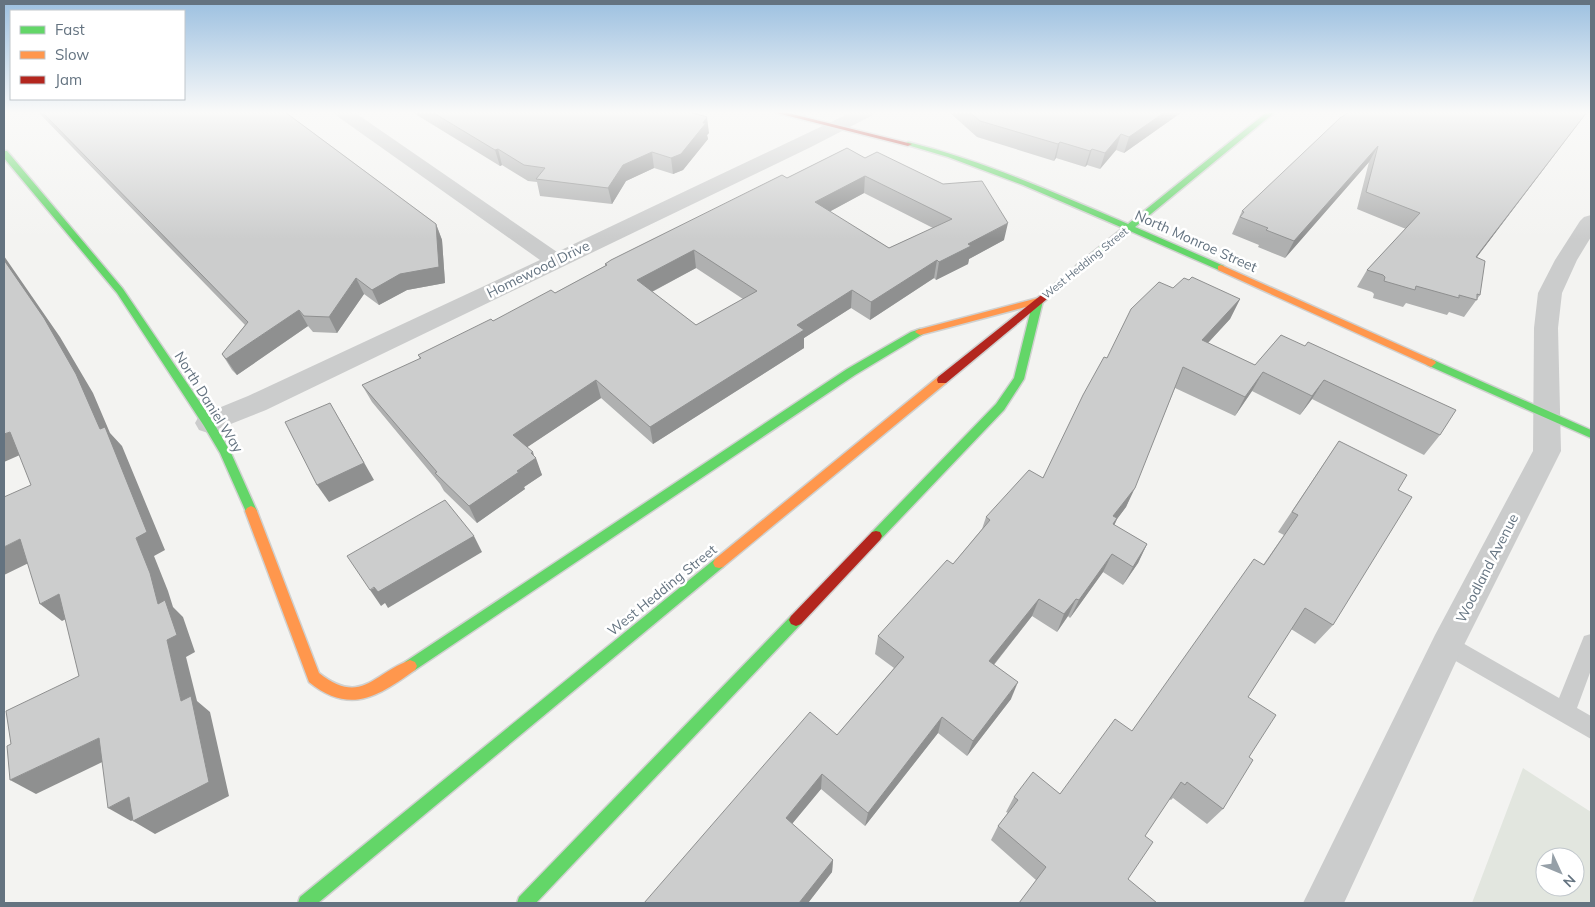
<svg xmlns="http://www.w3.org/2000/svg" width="1595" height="907" viewBox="0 0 1595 907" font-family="Mulish,sans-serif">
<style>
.green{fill:#e2e6df;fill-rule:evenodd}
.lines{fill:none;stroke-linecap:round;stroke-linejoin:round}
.fast-casing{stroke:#d0d1d0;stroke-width:3}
.slow-casing{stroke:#d0d1d0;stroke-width:3}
.jam-casing{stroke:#d0d1d0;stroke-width:3}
.lane{fill:#cbcccc;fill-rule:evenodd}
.street{fill:#cbcccc;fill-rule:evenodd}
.fast{fill:#63d668;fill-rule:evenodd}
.slow{fill:#ff974d;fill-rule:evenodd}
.jam{fill:#b3261e;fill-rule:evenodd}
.wall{fill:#afb0b0;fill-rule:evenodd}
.shaded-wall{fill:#8f9090}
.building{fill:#cccdcd;stroke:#8f9090;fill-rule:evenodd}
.labels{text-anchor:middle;stroke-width:5;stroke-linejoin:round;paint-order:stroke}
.far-street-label{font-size:11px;fill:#647380;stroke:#fff}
.street-label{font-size:14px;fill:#647380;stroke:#fff}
</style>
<rect width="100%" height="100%" fill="#f3f3f1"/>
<path class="green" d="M1523,768L1591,812V903H1472ZM1545,857H1575V887H1545Z"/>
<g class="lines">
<g class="fast-casing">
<g id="fast">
<path d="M1267,112H1275L1135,227L1224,266V270L1221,271L1130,231L1082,270H1076V266L1123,228L1023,185L948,157L904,144L908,142C984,161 1056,193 1128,224Z"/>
<path d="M4,151H7L123,289L212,420L231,453L257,511L255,514H247L220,453L204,426L117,293L4,158Z"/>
<path d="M1038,298L1043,301L1024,379L1004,410L880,540L876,541L872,540L870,536L872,532L996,404L1014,378L1033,301Z"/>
<path d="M920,329L923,330L925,332L923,334L855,375L415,670L410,672L405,670L403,666L405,662L847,369L911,332Z"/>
<path d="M1431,359L1591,430V438L1427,365L1426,363L1427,361Z"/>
<path d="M719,558L723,559L725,563L723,567L318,903H298L300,897L715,559Z"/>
<path d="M796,614L801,616L803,620L801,624L536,903H517L519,897L791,616Z"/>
</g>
</g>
<g class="slow-casing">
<g id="slow">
<path d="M1221,265L1435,361L1436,363L1431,367L1427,365L1218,270V266Z"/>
<path d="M1038,298L1041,299V303L920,335L915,332L917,330Z"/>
<path d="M942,376L946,377L947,380L946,383L723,567L719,568L715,567L713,563L715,559L938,377Z"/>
<path d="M251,506L255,508L257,511L319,673C361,706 373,674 410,660L415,662L417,666L415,670C377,697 350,715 309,682L245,511L247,508Z"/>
</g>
</g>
<g class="jam-casing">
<g id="jam">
<path d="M773,112H784L912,144L908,146Z"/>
<path d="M1079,265L1082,266V270L946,383H938L937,380L938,377Z"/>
<path d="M876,531L880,532L882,536L880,540L801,624L796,626L791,624L789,620L791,616L872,532Z"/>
</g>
</g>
<path class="lane" d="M1591,634V670L1577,708L1591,716V739L1440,652L1437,645L1440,638L1447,636L1454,638L1559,698L1584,636Z"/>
<g class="street">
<path d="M334,112H354L557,252L852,112H874L871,116L811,147L266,410L208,433L199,430L195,423L199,416L248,396L540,260L337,116Z"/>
<path d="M1591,215V237L1577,260L1562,293L1558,328L1561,451L1459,655L1344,903H1303L1435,635L1533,451L1534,328L1538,293L1555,260L1580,221L1584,217Z"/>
</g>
<use href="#fast" class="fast"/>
<use href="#slow" class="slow"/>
<use href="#jam" class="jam"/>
</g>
<g class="wall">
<path d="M38,112H285L436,224L442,240L445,283L407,290L379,305L364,294L337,333L313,332L308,326L237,375L232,370L222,354L245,325Z"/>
<path d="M412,112H690L709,133L707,135L708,139L683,170L673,174L654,168L626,181L612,204L540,196L537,182L528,181L502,165L500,166Z"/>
<path d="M949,112H1182L1124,153L1116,150L1100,169L1087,165L1085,167L1056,158L1054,161L977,137Z"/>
<path d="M1587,112L1477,257L1480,295L1464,317L1449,312L1447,315L1406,303L1403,307L1373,298L1374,294L1372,292L1357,287L1367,270L1406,229L1357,209L1369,162L1285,258L1258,247L1259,245L1232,234L1242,211L1340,118Z"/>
<path d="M847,148L1004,240L969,259L968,264L936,280L934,278L870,320L851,308L804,338V348L653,444L601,398L527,447L534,456L542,475L524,487L525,489L477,523L444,491L440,484L372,402L362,385L420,359L418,355L555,293L605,266V264L787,178ZM864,193L933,228L889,248L829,212ZM696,268L743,299L696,325L652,292Z"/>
<path d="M1189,280L1240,299L1230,319L1208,343L1255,365L1281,335L1440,435L1424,455L1312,399L1300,415L1252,391L1235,416L1175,388L1126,507L1117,519L1114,525L1147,544L1138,563L1123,585L1103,572L1070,618L1068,616L1057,632L1032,616L994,665L1011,699L967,756L938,733L865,826L821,789L792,824L833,860L832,872L808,903H644L837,735L894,668L875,654L878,636L953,564L982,529L986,517L1043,478L1107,358L1173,288Z"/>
<path d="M1339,441L1398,490L1333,625L1315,644L1291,629L1248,697L1249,757L1223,809L1207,824L1173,798L1171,800L1169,799L1036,880L991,840L998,826L1008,813L1006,812L1014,797L1060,794L1132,731L1263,565L1284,535L1278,532Z"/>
</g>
<g class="shaded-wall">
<path d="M1165,112H1182L1124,153L1129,137Z"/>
<path d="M1587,112L1464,274L1476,257Z"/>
<path d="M707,117L709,133L707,135L708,139L683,170L673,174L671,158Z"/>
<path d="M1121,134L1116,150L1100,169L1105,153Z"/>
<path d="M1060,142L1056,158L1054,161L1058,144Z"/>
<path d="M1378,146L1369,162L1285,258L1294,241Z"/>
<path d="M498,149L502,165L500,166L495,150Z"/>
<path d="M1092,149L1087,165L1085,167L1090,151Z"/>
<path d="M652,152L654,168L626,181L612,204L608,188L623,165Z"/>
<path d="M865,176L864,193L814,220L815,202Z"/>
<path d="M1008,223L1004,240L969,259L968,264L936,280L939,262L968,244Z"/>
<path d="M436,224L442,240L445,283L407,290L379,305L372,290Z"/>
<path d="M694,250L696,268L640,298L637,280Z"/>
<path d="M4,256L60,337L93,393L110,433L122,446L165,550L154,556L168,591L173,607L183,617L195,652L186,657L197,701L210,712L229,796L155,834L133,821L181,701L158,604L100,429L4,260Z"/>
<path d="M937,260L934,278L870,320L871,302Z"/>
<path d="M356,278L364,294L337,333L329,317Z"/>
<path d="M852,290L851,308L804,338V348L653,444L650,427L797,325Z"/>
<path d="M1240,299L1230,319L1193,359L1202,340Z"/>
<path d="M299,310L308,326L237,375L226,359Z"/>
<path d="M1263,372L1252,391L1235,416L1245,397Z"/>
<path d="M596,380L601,398L520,452L513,435Z"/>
<path d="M1324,380L1312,399L1300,415L1312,396Z"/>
<path d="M340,420L374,480L329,502L317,485Z"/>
<path d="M10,432L29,451L4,462V434Z"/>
<path d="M533,452L535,459L536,458L542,475L524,487L525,489L477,523L469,506L517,471L531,453Z"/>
<path d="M1135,488L1126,507L1117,519L1109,537L1113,516Z"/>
<path d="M474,536L482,552L388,608L385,603L381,606L370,590Z"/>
<path d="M20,539L41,557L4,575V547Z"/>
<path d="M1147,544L1138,563L1123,585L1133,567Z"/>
<path d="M1112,554L1103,572L1070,618L1079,600Z"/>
<path d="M59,594L80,612L62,621L40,604Z"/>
<path d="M1039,599L1032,616L983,678L989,661Z"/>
<path d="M1076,599L1068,616L1057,632L1064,614Z"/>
<path d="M1018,682L1011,699L967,756L973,741Z"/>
<path d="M942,717L938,733L865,826L868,813Z"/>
<path d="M99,738L121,753L36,794L10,780Z"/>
<path d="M822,774L821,789L786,831V818Z"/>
<path d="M129,797L152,810L131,821L108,808Z"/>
<path d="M833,860L832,872L808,903H799Z"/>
</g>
<g class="building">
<path d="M42,112H285L436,224L439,267L400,274L372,290L356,278L329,317L304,316L299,310L226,359L222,354L248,322Z"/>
<path d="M432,112H690L707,117L703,123H706L681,154L671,158L652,152L623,165L608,188L536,179L545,168L524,165L498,149L495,150Z"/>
<path d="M969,112H1165L1129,137L1121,134L1105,153L1092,149L1090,151L1060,142L1058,144L980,121Z"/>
<path d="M1349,112H1587L1476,257L1485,261L1480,295L1477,294V300L1459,295V298L1416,286L1415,290L1384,281L1385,277L1383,275L1367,270L1420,213L1366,192L1378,146L1294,241L1266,230L1268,228L1240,217L1244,212L1242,211L1340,118Z"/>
<path d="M847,148L865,158L877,152L943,184L982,181L1008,223L968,244L971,246L939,262L937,260L871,302L852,290L797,325L804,330L650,427L596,380L513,435L533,452L531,453L536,458L517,471L519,472L469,506L435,473L437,472L362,385L421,358L418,355L491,319L493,321L551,290L555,293L607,265L605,264L611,260L782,175L787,178ZM865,176L952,219L889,248L815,202ZM694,250L757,291L696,325L637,280Z"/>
<path d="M4,260L44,318L76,374L100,429L105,427L147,532L136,538L150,573L158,604L165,600L177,635L167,640L181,701L191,696L209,782L133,821L129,797L108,808L99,738L10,780L7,746L11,744L6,711L79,676L59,594L40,604L20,539L4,547V497L31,485L10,432L4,434Z"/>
<path d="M1192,277L1240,299L1202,340L1255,365L1281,335L1305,346L1308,342L1456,410L1440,435L1324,380L1312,396L1263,372L1245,397L1183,367L1135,488L1113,516L1117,518L1113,524L1147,544L1133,567L1112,554L1079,600L1076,599L1064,614L1039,599L989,661L1018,682L973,741L942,717L868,813L822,774L786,818L833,860L799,903H644L810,712L837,735L904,657L878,636L947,560L953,564L990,520L986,517L1029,470L1043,478L1083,395L1104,357L1107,358L1131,309L1159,282L1173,288L1184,278L1189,280Z"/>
<path d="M330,403L364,463L317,485L285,422Z"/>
<path d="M1339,441L1407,475L1398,490L1412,497L1333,625L1305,608L1248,697L1276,715L1249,757L1253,760L1223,809L1187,782L1185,785L1181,782L1145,836L1153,842L1128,879L1157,903H1019L1046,867L998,826L1018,800L1014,797L1033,772L1060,794L1115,719L1132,731L1254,559L1264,565L1298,515L1292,512Z"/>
<path d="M445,500L474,536L378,592L374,587L370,590L347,556Z"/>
</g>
<linearGradient id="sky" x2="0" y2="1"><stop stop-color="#9cc0e0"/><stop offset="0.47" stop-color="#fafaf9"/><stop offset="1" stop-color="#fafaf9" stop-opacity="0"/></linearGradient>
<rect width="1595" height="239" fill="url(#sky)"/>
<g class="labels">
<g class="far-street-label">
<text transform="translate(1085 263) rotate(-39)" y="4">West Hedding Street</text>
</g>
<g class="street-label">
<text transform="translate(1196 241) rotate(24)" y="5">North Monroe Street</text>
<text transform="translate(538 269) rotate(-26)" y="5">Homewood Drive</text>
<text transform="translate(209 402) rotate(58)" y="5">North Daniel Way</text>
<text transform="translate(1487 568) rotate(-63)" y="5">Woodland Avenue</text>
<text transform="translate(662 590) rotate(-39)" y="5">West Hedding Street</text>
</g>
</g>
<rect width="1595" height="907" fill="none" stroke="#647380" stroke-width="10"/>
<rect x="10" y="10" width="175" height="90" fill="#ffffff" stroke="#c1c7cc"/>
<rect x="20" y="26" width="25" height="8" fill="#63d668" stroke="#c1c7cc"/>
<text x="55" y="35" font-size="15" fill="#647380">Fast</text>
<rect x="20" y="51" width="25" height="8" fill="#ff974d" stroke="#c1c7cc"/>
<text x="55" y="60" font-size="15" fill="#647380">Slow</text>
<rect x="20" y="76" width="25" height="8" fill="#b3261e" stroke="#c1c7cc"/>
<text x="55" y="85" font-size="15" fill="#647380">Jam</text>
<g transform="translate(1560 872) rotate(134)"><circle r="24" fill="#ffffff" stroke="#c1c7cc"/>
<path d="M0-4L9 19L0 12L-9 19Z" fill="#96a0a8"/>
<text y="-8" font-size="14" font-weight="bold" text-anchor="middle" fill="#647380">N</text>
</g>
</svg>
